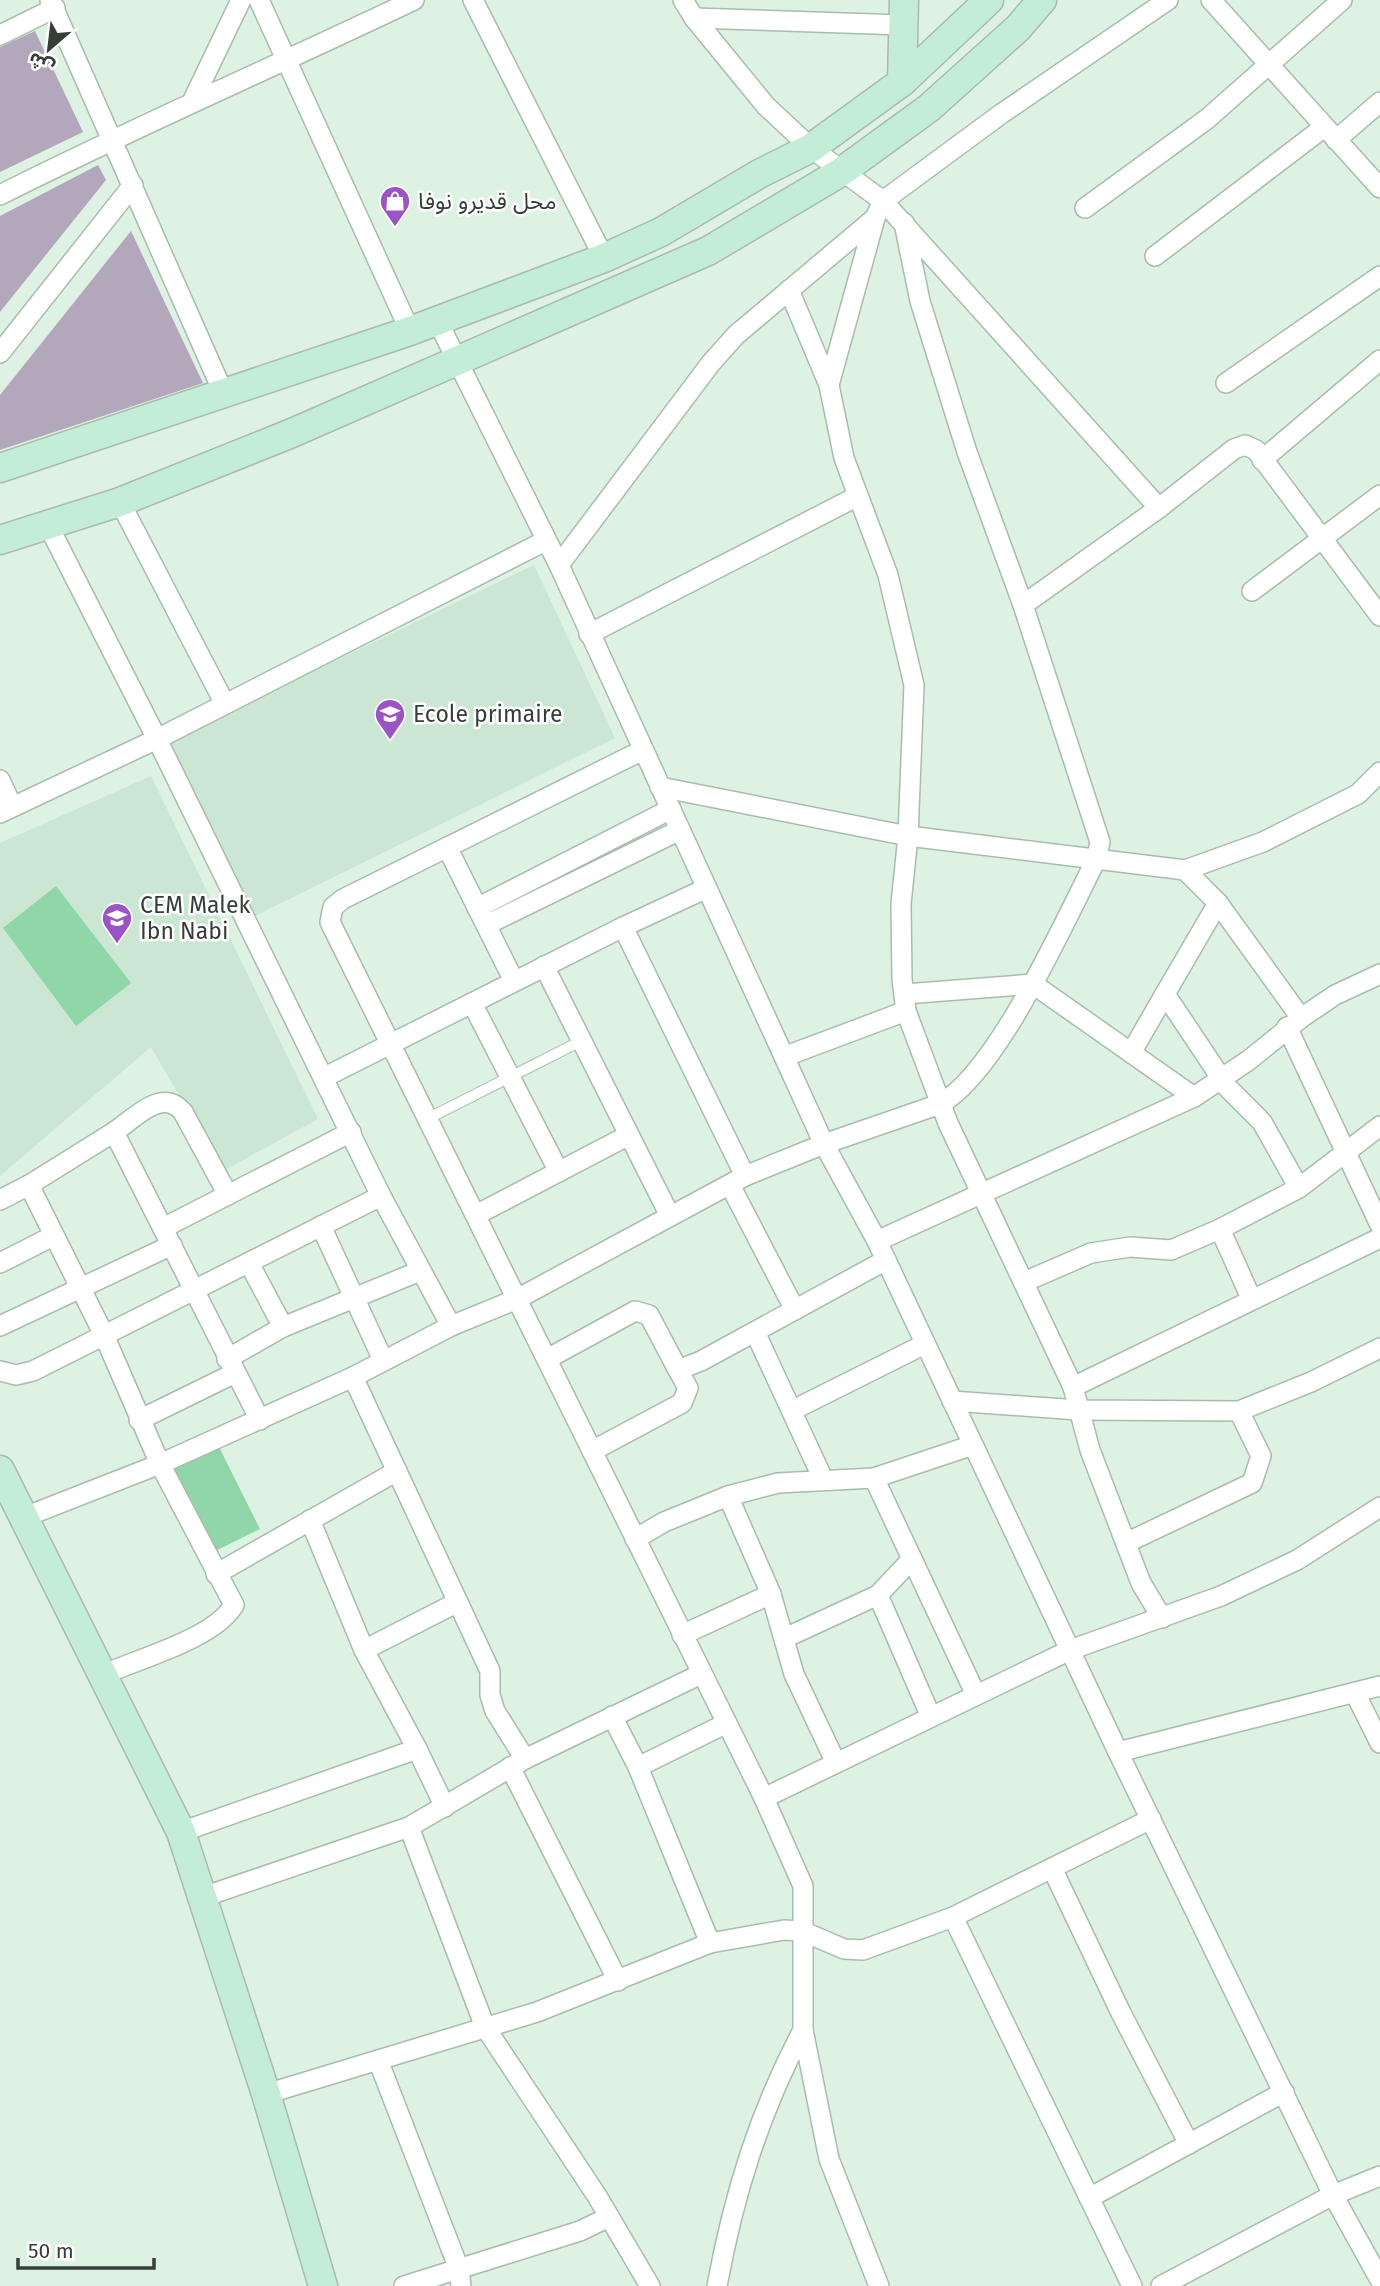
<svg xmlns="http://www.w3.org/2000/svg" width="1380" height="2286" viewBox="0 0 1380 2286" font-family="'Fira Sans','Noto Sans Arabic',sans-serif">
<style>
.built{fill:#cbe7d3}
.green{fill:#8fd7a9}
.building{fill:#b2a7bb}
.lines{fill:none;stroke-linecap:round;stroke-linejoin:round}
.lane-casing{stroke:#a8bcae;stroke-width:12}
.street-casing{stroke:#a8bcae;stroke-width:22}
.secondary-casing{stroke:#a8bcae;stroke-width:31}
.lane{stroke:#fff;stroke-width:10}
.street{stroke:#fff;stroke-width:19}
.secondary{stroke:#c4edd7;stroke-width:28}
.labels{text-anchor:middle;stroke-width:5;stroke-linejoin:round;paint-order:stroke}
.poi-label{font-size:23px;fill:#353e38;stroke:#fff;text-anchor:start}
</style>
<rect width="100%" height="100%" fill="#ddf2e3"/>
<g class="built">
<path d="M534,565L615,738L251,918L165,743Z"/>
<path d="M151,776L318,1119L223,1171L151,1047L0,1176V843Z"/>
</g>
<g class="green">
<path d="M56,886L131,983L76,1026L3,928Z"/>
<path d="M218,1445L260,1529L211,1553L171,1470Z"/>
</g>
<g class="building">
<path d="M35,31L83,132L0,172V47Z"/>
<path d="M98,165L106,180L0,312V216Z"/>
<path d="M131,231L203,383L0,450V395Z"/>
</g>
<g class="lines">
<g class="lane-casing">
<path id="lane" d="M429,1118L581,1041"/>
</g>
<g class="street-casing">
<g id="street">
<path d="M50,0L223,392"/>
<path d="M259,0L410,331"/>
<path d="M473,0L604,258"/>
<path d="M683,0L694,18L766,106L811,148L883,201L1159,508"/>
<path d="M1211,0L1380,188"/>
<path d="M694,18L903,25"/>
<path d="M0,35L55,8"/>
<path d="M193,100L241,0"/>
<path d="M1336,140L1380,102"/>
<path d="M0,195C137,126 276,66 414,0"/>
<path d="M1085,208L1207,119L1342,0"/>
<path d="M1155,256L1323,128"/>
<path d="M789,290L829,385"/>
<path d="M437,320L559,565L824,1144L877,1241L1118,1752L1333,2195L1380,2280"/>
<path d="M0,353L133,185"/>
<path d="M1226,383L1380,276"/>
<path d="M1262,460L1380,360"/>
<path d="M120,502L225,704"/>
<path d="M48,525L157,739L381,1196L451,1326"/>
<path d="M559,565L711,363L736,335L875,218"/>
<path d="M1252,591L1380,495"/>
<path d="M1023,605L1159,508L1234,449L1245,445L1256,450L1380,616"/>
<path d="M589,634L856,497"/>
<path d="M643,750L343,899L333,907L330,922L764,1798L803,1886V2030L829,2159L879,2286"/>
<path d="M0,780L12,806"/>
<path d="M660,787L908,836L1185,870L1263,842L1358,794L1380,772"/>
<path d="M0,813L157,739L545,541"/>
<path d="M447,847L514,981"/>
<path d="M1185,870L1218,903L1301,1018"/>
<path d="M1218,903L1165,994L1227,1087L1262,1122L1299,1188"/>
<path d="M477,908L671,809"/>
<path d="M486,925L680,830"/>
<path d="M623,927L745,1176"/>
<path d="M544,966L670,1216"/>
<path d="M905,994L1033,984L1194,1097"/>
<path d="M472,1003L559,1172"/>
<path d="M1287,1027L1380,1225"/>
<path d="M1131,1053L1165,994"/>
<path d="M786,1056L906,1011"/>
<path d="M325,1077L623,927L707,888"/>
<path d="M114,1132C135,1118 162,1087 183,1112L228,1195"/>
<path d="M29,1185L104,1335L160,1464L234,1605C214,1639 138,1659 102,1675"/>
<path d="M730,1185L795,1310"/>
<path d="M0,1200L29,1185L114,1132L260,1420"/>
<path d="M476,1215L629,1135"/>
<path d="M321,1226L383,1360"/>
<path d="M165,1227L351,1132"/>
<path d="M877,1241L1194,1097L1249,1060L1301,1018L1335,995L1380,974"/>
<path d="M0,1263L53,1236"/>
<path d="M249,1263L283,1327"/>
<path d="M1024,1282L1091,1253L1130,1247L1171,1250L1220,1229"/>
<path d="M1251,1298L1220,1229L1299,1188L1380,1126"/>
<path d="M0,1326L172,1245"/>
<path d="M755,1332L823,1479"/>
<path d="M227,1359L283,1327L420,1271"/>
<path d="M547,1359L635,1311L649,1315L678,1370L701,1361L886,1260"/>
<path d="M0,1371L16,1375L33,1371L381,1196"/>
<path d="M353,1377L490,1671V1695L495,1711L525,1759"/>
<path d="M1073,1387L948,1123L906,1011L902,979L901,904L908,836L914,685L888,575L844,458L829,385L875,218L883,201L1001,114L1168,0"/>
<path d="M952,1401L1078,1410L1239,1411L1311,1382L1380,1348"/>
<path d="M793,1410L925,1344"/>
<path d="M139,1420L235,1373"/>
<path d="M592,1451L682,1403L688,1388L678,1370"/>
<path d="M874,1478L976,1695"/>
<path d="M728,1496L771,1594L794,1674L836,1763"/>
<path d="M22,1518L160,1464L353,1377L451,1326L517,1299L745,1176L824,1144L940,1104C998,1072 1064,922 1096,860L1100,842L1023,605L967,452L920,301L904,223"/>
<path d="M310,1520L364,1650L417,1749L445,1807"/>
<path d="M635,1539L664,1522L728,1496L778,1483L874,1478L973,1445"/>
<path d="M1126,1543L1252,1483L1261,1456L1239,1411"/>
<path d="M912,1559L878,1595L931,1717"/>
<path d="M216,1574L397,1471"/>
<path d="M1162,1618L1141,1583L1090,1450L1073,1387L1380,1238"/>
<path d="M682,1635L771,1594"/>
<path d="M785,1638L878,1595"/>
<path d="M364,1650L458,1602"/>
<path d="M1355,1693L1380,1743"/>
<path d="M612,1716L638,1767"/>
<path d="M1118,1752L1380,1686"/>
<path d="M510,1767L618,1981"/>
<path d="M764,1798L1070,1650L1221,1596L1297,1560L1380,1507"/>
<path d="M409,1827L485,2027L597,2196L650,2286"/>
<path d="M181,1832L417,1749"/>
<path d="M1052,1868L1121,2013L1189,2144"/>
<path d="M203,1897L409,1827L525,1759L701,1674"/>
<path d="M710,1943L638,1767L725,1724"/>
<path d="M378,2060L459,2269L461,2286"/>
<path d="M266,2094L537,2012L710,1943L784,1930L802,1931L844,1949L863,1950L953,1917"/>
<path d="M1089,2198L1284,2092"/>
<path d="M404,2286L580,2231L609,2217"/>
<path d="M717,2286C734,2194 759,2113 803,2030"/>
<path d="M1132,2286L953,1917L1151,1819"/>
<path d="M1161,2286L1333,2195L1380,2176"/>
</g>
</g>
<g class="secondary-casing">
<g id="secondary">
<path d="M902,82L904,0"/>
<path d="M0,468L410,331L604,258L661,232L759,174L811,148L902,82L989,0"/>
<path d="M0,540L120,502L292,433L708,251L841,172L929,108L1018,28L1042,0"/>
<path d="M0,1470L181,1832L266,2094L323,2286"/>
</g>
</g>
<use href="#lane" class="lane"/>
<use href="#street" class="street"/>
<use href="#secondary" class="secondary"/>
</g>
<defs>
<g id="shop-pin" transform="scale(1.575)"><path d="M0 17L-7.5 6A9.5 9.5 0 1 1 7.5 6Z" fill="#9b53c6" stroke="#fff"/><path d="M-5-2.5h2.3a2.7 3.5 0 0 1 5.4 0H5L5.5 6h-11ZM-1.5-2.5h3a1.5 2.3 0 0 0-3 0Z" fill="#fff"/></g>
<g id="school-pin" transform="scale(1.575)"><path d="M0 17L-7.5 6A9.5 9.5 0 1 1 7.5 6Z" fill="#9b53c6" stroke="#fff"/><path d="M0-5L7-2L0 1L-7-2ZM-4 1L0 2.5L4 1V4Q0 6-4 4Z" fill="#fff"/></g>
</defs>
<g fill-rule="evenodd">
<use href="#shop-pin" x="395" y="201"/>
<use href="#school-pin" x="390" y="714"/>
<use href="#school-pin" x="117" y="918"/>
</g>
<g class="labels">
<g class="poi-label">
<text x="418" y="209">محل قديرو نوفا</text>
<text x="413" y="722">Ecole primaire</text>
<text x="140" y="913">CEM Malek<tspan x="140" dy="26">Ibn Nabi</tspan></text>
</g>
</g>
<g transform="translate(49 49) rotate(208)" stroke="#ffffff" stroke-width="5" paint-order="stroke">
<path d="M0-5L12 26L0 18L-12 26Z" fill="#353e38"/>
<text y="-10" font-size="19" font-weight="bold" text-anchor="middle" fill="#353e38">ش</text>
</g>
<path d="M18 2258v10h136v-10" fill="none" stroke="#353e38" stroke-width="3.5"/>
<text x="28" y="2258" font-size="21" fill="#353e38" stroke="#ffffff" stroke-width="5" paint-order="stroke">50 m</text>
</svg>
